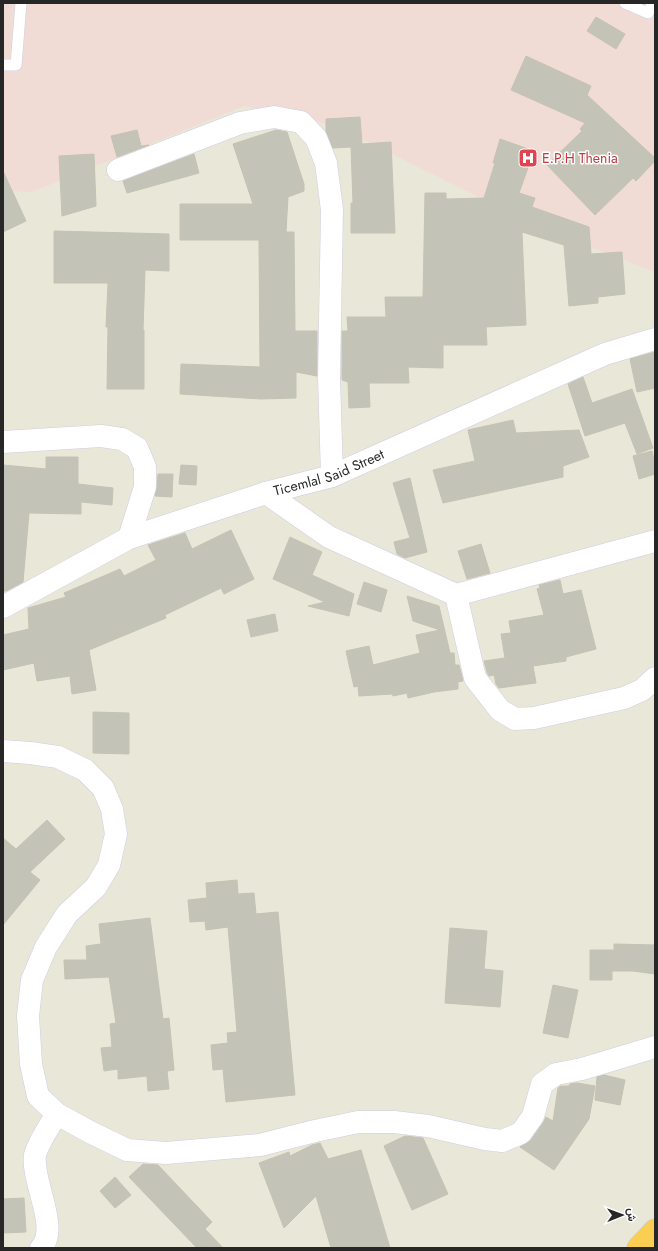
<svg xmlns="http://www.w3.org/2000/svg" width="658" height="1251" viewBox="0 0 658 1251" font-family="Jost,Vazirmatn,sans-serif">
<style>
.medical{fill:#f1dcd5}
.building{fill:#c4c3b8;stroke:#c4c3b2}
.lines{fill:none;stroke-linecap:round;stroke-linejoin:round}
.lane-casing{stroke:#cfcde0;stroke-width:12}
.street-casing{stroke:#cfcde0;stroke-width:23}
.secondary-casing{stroke:#cfcde0;stroke-width:23}
.highway-casing{stroke:#cbcbcb;stroke-width:23}
.lane{stroke:#fff;stroke-width:11}
.street{stroke:#fff;stroke-width:22}
.secondary{stroke:#fff;stroke-width:22}
.highway{stroke:#face52;stroke-width:22}
.labels{text-anchor:middle;stroke-width:3;stroke-linejoin:round;paint-order:stroke}
.health-label{font-size:14px;fill:#be3a42;stroke:#fff;text-anchor:start}
.street-label{font-size:14px;fill:#272727;stroke:#fff}
</style>
<rect width="100%" height="100%" fill="#e9e7d8"/>
<path class="medical" d="M3,3H655V272L544,229L335,126L244,106L32,192L3,191Z"/>
<g class="building">
<path d="M596,17L625,34L616,49L587,31Z"/>
<path d="M526,56L591,86L587,95L655,158V161L636,181L633,178L595,215L547,165L582,131L580,129L585,123L511,90Z"/>
<path d="M360,117L362,144L391,142L395,233H351V203H353L351,147L333,148L326,131V119Z"/>
<path d="M137,130L141,146L149,145L117,157L111,136Z"/>
<path d="M276,130L287,132L304,184V191L288,197L286,232H294L295,331H317V376L296,372V398L261,399L180,394L181,364L260,367L259,240H180V204H253L233,144Z"/>
<path d="M500,139L534,151L519,193L535,198L532,207L589,227L591,254L622,252L625,294L598,297V303L569,306L564,245L522,232L526,325L486,327L487,345H443V368L408,367L409,383H369L370,407L349,408L348,382L342,380V331H348L347,317H386L385,297H423L425,193H446V199L484,198L495,163H493Z"/>
<path d="M94,154L96,206L62,216L59,156Z"/>
<path d="M194,154L199,173L127,193L123,181Z"/>
<path d="M3,171L26,221L3,232Z"/>
<path d="M54,231L169,234V271L145,270L143,330H144V389H107L108,327H106L108,283H54Z"/>
<path d="M655,352V388L637,392L630,359Z"/>
<path d="M583,377L592,403L632,389L653,448L637,454L625,423L585,436L568,384Z"/>
<path d="M513,420L516,433L579,430L589,457L563,466V477L443,503L433,470L475,461L468,430Z"/>
<path d="M652,451L655,464V474L639,479L633,456Z"/>
<path d="M46,457H78V484L113,488L112,505L81,502V514L29,513L23,582L6,591H3V465L46,469Z"/>
<path d="M181,465L197,466L196,485L179,484Z"/>
<path d="M158,474H173L172,497L155,496L157,487Z"/>
<path d="M410,478L427,552L405,558L397,554L394,542L410,538L393,483Z"/>
<path d="M231,530L254,579L224,594L221,588L165,615L166,618L89,650L96,690L72,694L70,676L37,681L34,663L3,670V635L29,629L28,608L66,597L64,593L120,569L124,576L156,560L148,545L185,533L192,549Z"/>
<path d="M290,537L322,552L312,575L354,594L349,616L308,606L325,602L273,579Z"/>
<path d="M481,544L490,573L467,579L458,551Z"/>
<path d="M560,580L563,594L581,590L596,649L566,657V661L533,666L536,683L499,688L496,684L494,675L489,676L487,672L484,661L505,658L501,634L511,633L509,621L544,615L537,589L540,588L539,585Z"/>
<path d="M364,582L387,590L381,612L357,604Z"/>
<path d="M407,596L439,606L450,653H454L455,665H459L463,681L458,682V689L434,692L408,698L407,693L393,696L392,694L359,696L358,686L354,687L346,651L369,646L373,665L420,653L416,635L440,630L413,621Z"/>
<path d="M275,614L278,631L251,637L247,620Z"/>
<path d="M93,712L129,713V754L93,753Z"/>
<path d="M47,820L65,839L30,872L40,880L3,925V838L16,849Z"/>
<path d="M237,880L238,894L254,893L256,914L278,912L295,1095L226,1102L223,1069L213,1070L211,1045L228,1043L227,1033L237,1032L228,927L206,930L205,921L190,922L188,900L207,898L206,883Z"/>
<path d="M150,918L163,1019L169,1018L174,1070L167,1071L169,1089L148,1091L147,1076L118,1079V1069L104,1071L101,1048L112,1047L110,1024L116,1023L109,977L65,979L64,960H87L86,946L101,944L99,924Z"/>
<path d="M450,928L487,931L484,969L503,971L500,1007L445,1003Z"/>
<path d="M614,944L655,945V974L633,971H612V980H590V950H614Z"/>
<path d="M553,985L578,990L568,1038L543,1033Z"/>
<path d="M604,1075L625,1080L620,1105L595,1100L597,1077Z"/>
<path d="M577,1083L595,1086L589,1119L554,1170L520,1147L531,1140L543,1123L546,1117L553,1121L558,1088L561,1086H569L570,1084Z"/>
<path d="M405,1136L423,1138L448,1194L412,1210L384,1146Z"/>
<path d="M320,1143L328,1159L361,1150L390,1248H331L316,1196L284,1228L259,1163L289,1152L290,1156L312,1145Z"/>
<path d="M143,1164L158,1165L212,1222L205,1229L223,1248H197L129,1177Z"/>
<path d="M115,1177L131,1195L115,1208L100,1191Z"/>
<path d="M24,1198L26,1232L3,1233V1199Z"/>
</g>
<g class="lines">
<g class="lane-casing">
<g id="lane">
<path d="M625,3L648,13L653,3"/>
<path d="M3,65H16L21,3"/>
</g>
</g>
<g class="street-casing">
<g id="street">
<path d="M118,170L240,123L274,117L301,122L316,138L326,163L332,210L329,377L332,476"/>
<path d="M3,442L101,436L122,439L137,448L145,467V487L129,538"/>
<path d="M266,493L329,537L456,595L655,541"/>
<path d="M456,595L475,678L500,710L515,719L534,718L624,698L642,690L655,678"/>
<path d="M3,751L30,753L58,757L85,770L103,788L112,809L116,834L109,865L96,887L67,914L46,947L32,980L28,1016L31,1064L38,1096L57,1114L90,1132L127,1150L166,1153L260,1145L315,1131L358,1122H394L428,1126L485,1139L502,1141L521,1133L533,1116L542,1084L556,1074L582,1069L655,1047"/>
<path d="M41,1248C60,1228 31,1181 35,1155C38,1143 50,1125 57,1114"/>
</g>
</g>
<g class="secondary-casing">
<g id="secondary">
<path id="s1" d="M3,607L129,538L266,493L332,476L605,354L655,339"/>
</g>
</g>
<g class="highway-casing">
<path id="highway" d="M638,1248L655,1230"/>
</g>
<use href="#lane" class="lane"/>
<use href="#street" class="street"/>
<use href="#secondary" class="secondary"/>
<use href="#highway" class="highway"/>
</g>
<defs>
<g id="hospital-square" transform="scale(1)"><rect x="-9" y="-9" width="18" height="18" rx="4" fill="#e0444e" stroke="#fff"/><path d="M-5-5h3v3.5h4V-5h3V5h-3V1.5h-4V5h-3Z" fill="#fff"/></g>
</defs>
<g fill-rule="evenodd">
<use href="#hospital-square" x="528" y="158"/>
</g>
<g class="labels">
<g class="health-label">
<text x="542" y="163">E.P.H Thenia</text>
</g>
<g class="street-label">
<text dy="5" stroke="none"><textPath href="#s1" startOffset="354">Ticemlal Said Street</textPath></text>
</g>
</g>
<rect width="658" height="1251" fill="none" stroke="#272727" stroke-width="8"/>
<g transform="translate(622 1215) rotate(89)" stroke="#ffffff" stroke-width="3" paint-order="stroke">
<path d="M0-3L7 15L0 10L-7 15Z" fill="#272727"/>
<text y="-6" font-size="11" font-weight="bold" text-anchor="middle" fill="#272727">ش</text>
</g>
</svg>
